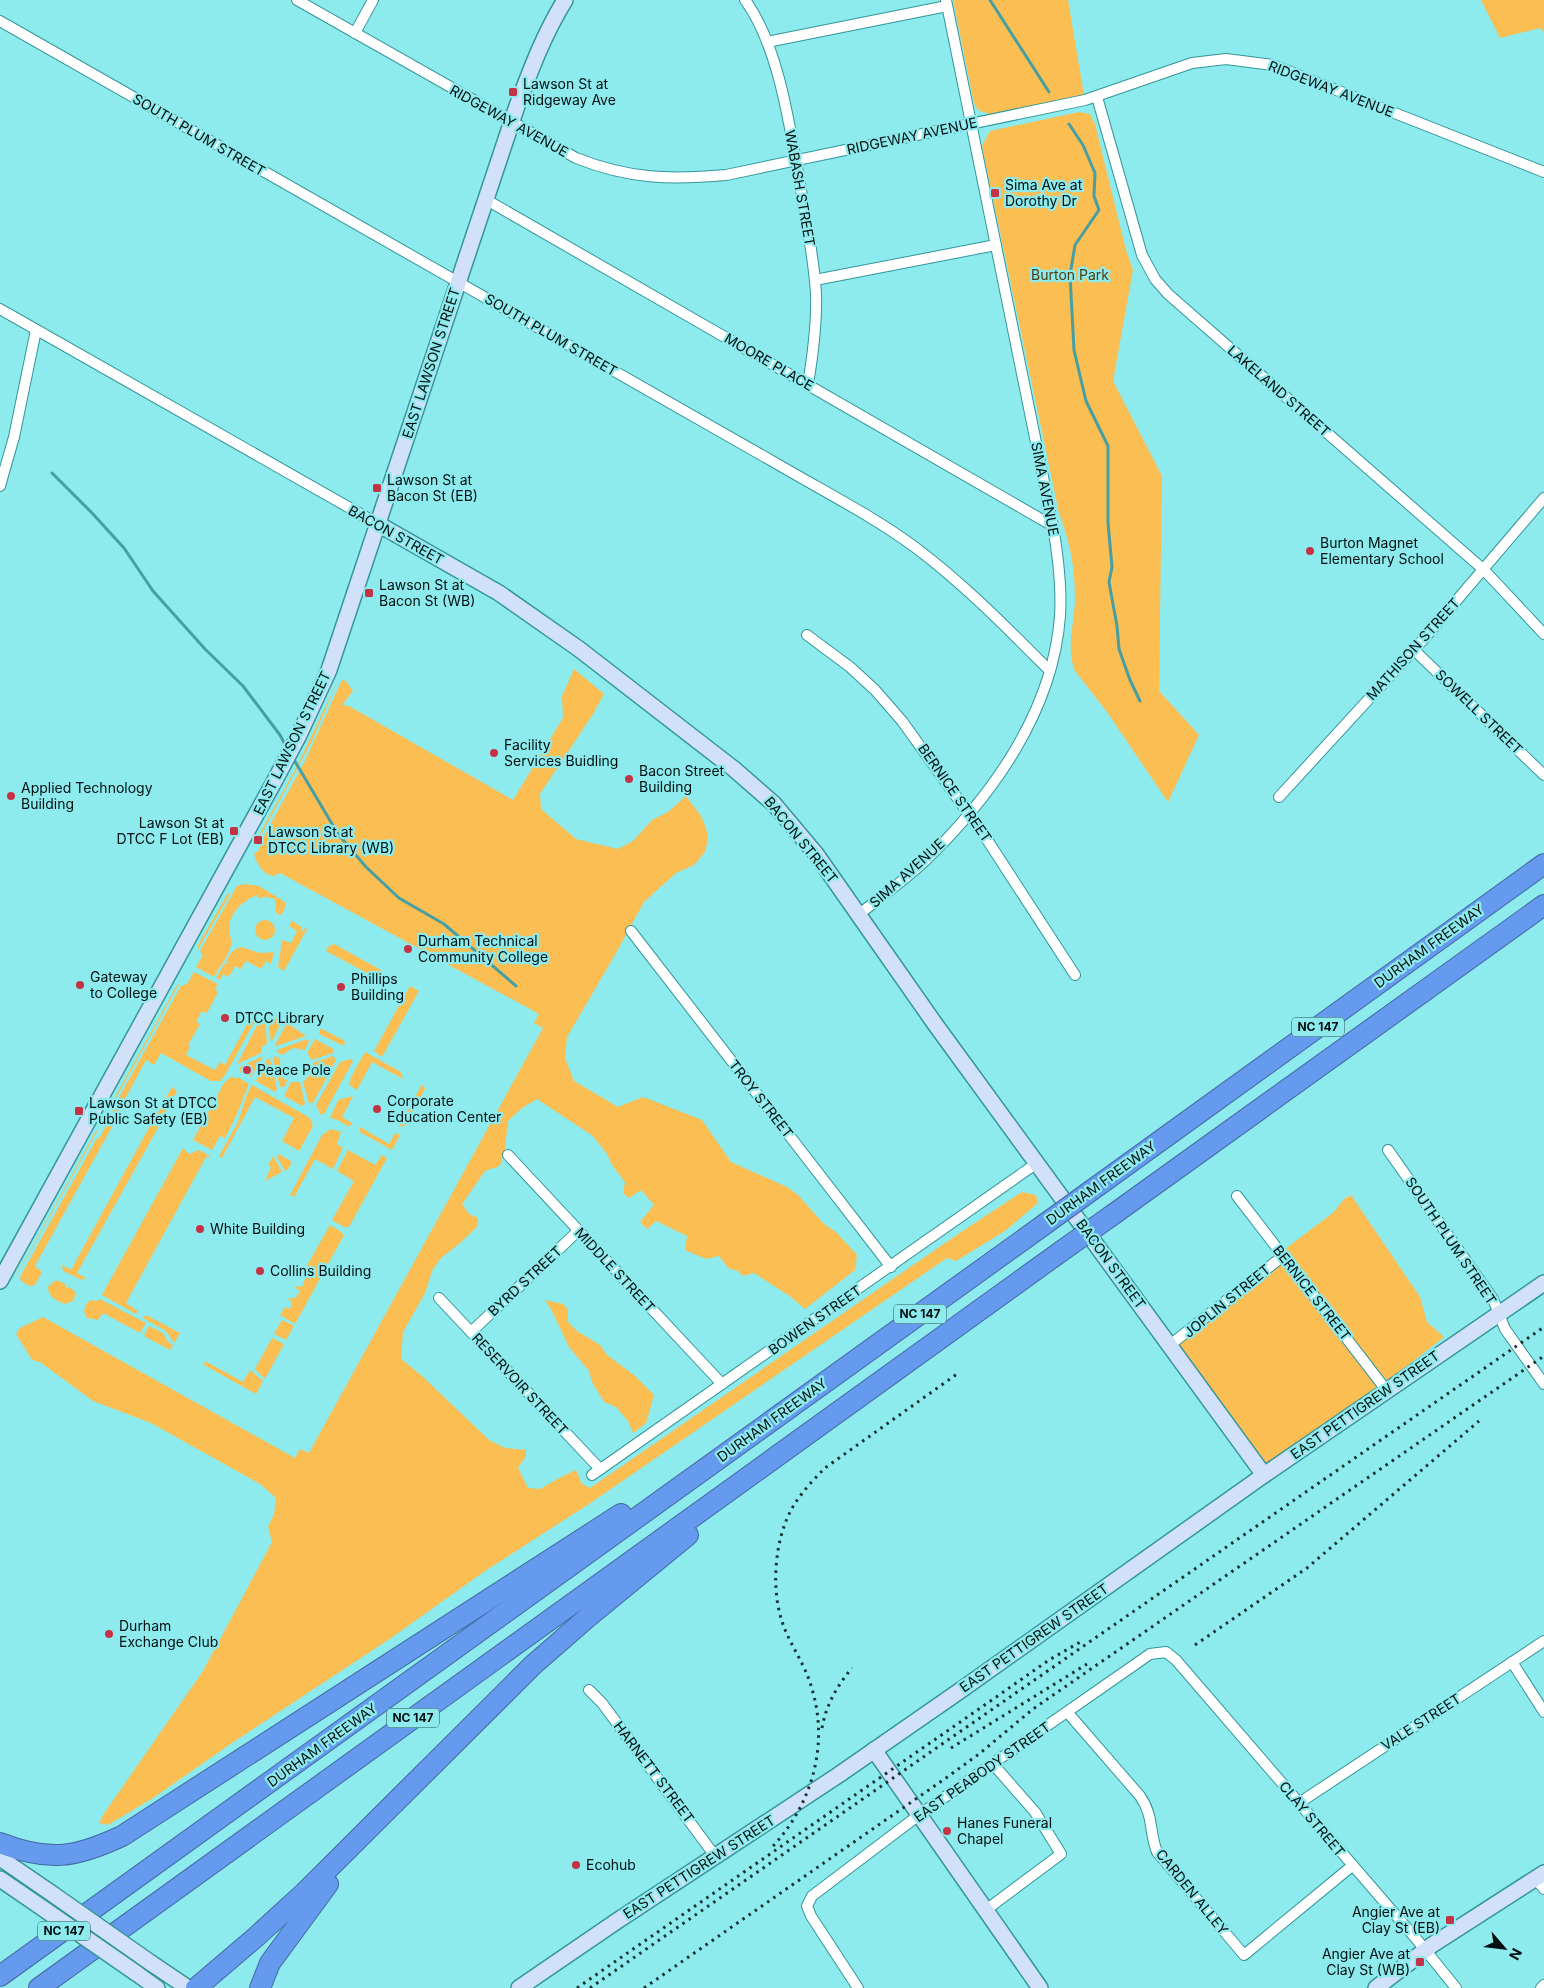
<svg xmlns="http://www.w3.org/2000/svg" width="1544" height="1988" viewBox="0 0 1544 1988" font-family="Inter,sans-serif">
<style>
.green{fill:#fabe53}
.lines{fill:none;stroke-linecap:round;stroke-linejoin:round}
.stream{stroke:#479fa3;stroke-width:3}
.street-casing{stroke:#33969a;stroke-width:12}
.secondary-casing{stroke:#33969a;stroke-width:18}
.highway-casing{stroke:#4269a0;stroke-width:22}
.street{stroke:#fff;stroke-width:10}
.secondary{stroke:#d1e1fa;stroke-width:15}
.highway{stroke:#659aee;stroke-width:20}
.rail{stroke:#163132;stroke-width:3;stroke-dasharray:2.5 5;stroke-linecap:butt}
.secondary-bridge-casing{stroke:#33969a;stroke-width:18;stroke-linecap:butt}
.highway-bridge-casing{stroke:#4269a0;stroke-width:22;stroke-linecap:butt}
.secondary-bridge{stroke:#d1e1fa;stroke-width:15}
.highway-bridge{stroke:#659aee;stroke-width:20}
.poi-dot{fill:#c43345;stroke:#8debee;stroke-width:2}
.labels{text-anchor:middle;stroke-width:4.5;stroke-linejoin:round;paint-order:stroke}
.shield{fill:#8debee;stroke:#2a5153;stroke-width:1}
.shield-label{font-size:12px;font-weight:bold;fill:#000f10}
.poi-label{font-size:14px;fill:#000f10;stroke:#8debee;text-anchor:start}
.street-label{font-size:14px;fill:#000f10;stroke:#8debee}
.park-label{font-size:14px;fill:#513a0c;stroke:#8debee}
</style>
<rect width="100%" height="100%" fill="#8debee"/>
<g class="green">
<path d="M953,0H1068L1084,95L992,115L978,110L974,103Z"/>
<path d="M1481,0H1544V32L1540,28L1500,38Z"/>
<path d="M1079,112L1090,114L1095,124L1126,250L1133,270L1113,381L1162,476L1159,691L1199,735L1168,802L1107,712L1075,671C1066,649 1074,625 1075,601C1075,567 1071,546 1059,513L982,146L990,131Z"/>
<path d="M574,669L604,694L593,714L540,794L541,809L576,839L618,849L633,841L652,820L668,812L686,796L701,816L706,828L708,839L705,852L694,865L676,873L644,902L616,953L567,1037L565,1058L574,1081L618,1107L643,1097L702,1120L731,1162L787,1187L798,1195L824,1224L837,1233L857,1255L855,1270L805,1309L791,1297L754,1273L743,1276L738,1271L728,1268L719,1256L706,1259L685,1250L687,1236L656,1221L647,1229L640,1222L654,1205L641,1190L629,1198L623,1193L625,1182L612,1165L607,1154L593,1136L537,1099L522,1108L508,1121L505,1149L500,1166L485,1171L462,1204L469,1214L478,1218L477,1227L459,1244L441,1258L432,1271L425,1293L403,1332L401,1359L421,1375L489,1440L505,1448L526,1450V1456L518,1468L528,1488L540,1489L561,1477L576,1470L582,1484L590,1488L961,1232L1022,1192L1036,1195L1038,1203L1005,1231L956,1261L947,1258L589,1504L485,1571L391,1638L232,1743L153,1798L108,1825L99,1823L103,1815L203,1671L272,1542L268,1527L274,1514L276,1498L260,1484L151,1423L93,1401L40,1362L32,1360L16,1334L20,1328L43,1317L295,1458L300,1449L309,1453L543,1028L534,1023L539,1014L280,873L274,876C263,875 257,864 254,854L259,850L263,838L304,763L342,680L346,681L353,691L342,705L349,706L513,800L563,718L562,696Z"/>
<path d="M339,678L312,741L255,846L257,839L299,762Z"/>
<path d="M244,884L259,886L285,902L286,905L282,914L279,915L276,912L275,899L266,897L258,898L257,895C242,901 229,913 229,930C229,935 233,941 231,945C229,956 219,967 214,977L196,967L203,955L200,951L237,886Z"/>
<path d="M228,893L230,894L197,951L198,945Z"/>
<circle cx="265" cy="930" r="10"/>
<path d="M292,921L302,927L301,930L303,931L305,928L307,929L284,971L278,967L282,940L291,943L297,931L289,926Z"/>
<path d="M334,944L381,970L383,975L380,980L326,951L329,946Z"/>
<path d="M242,947L260,953L274,952L271,964L266,961L261,969L246,961L241,969L235,966L229,977L223,974L220,980L216,978L225,963L227,964L228,962L226,961C230,954 234,948 242,947Z"/>
<path d="M194,972L218,984L215,990L218,992L207,1013L202,1011L196,1022L200,1024L188,1045L190,1047L186,1055L215,1070L220,1062L225,1065L255,1009L260,1012L225,1075L220,1081H211L161,1053L154,1065L146,1060L118,1112H113L112,1110L181,986L187,984Z"/>
<path d="M179,984L107,1114L106,1113L177,985Z"/>
<path d="M410,986L419,991L382,1057L374,1051Z"/>
<path d="M273,1016L282,1021L271,1043L268,1019Z"/>
<path d="M261,1018L265,1020L267,1043L262,1047L261,1053L237,1064Z"/>
<path d="M287,1023L306,1036L276,1046L275,1045Z"/>
<path d="M320,1029H322L345,1041L344,1046L319,1034Z"/>
<path d="M307,1039L309,1041L305,1050L293,1048L282,1055L277,1052V1050Z"/>
<path d="M315,1039L333,1049V1053L312,1060L307,1053Z"/>
<path d="M365,1052L401,1072L403,1079L372,1062L357,1090L349,1085V1081L352,1080L350,1079Z"/>
<path d="M263,1056L251,1077L240,1072V1067Z"/>
<path d="M275,1056L280,1059L281,1075L285,1080L288,1079L284,1087H280L273,1059Z"/>
<path d="M333,1056L336,1060L313,1103H309L303,1082L311,1074L313,1063Z"/>
<path d="M267,1059H270L277,1089L275,1092L256,1081Z"/>
<path d="M351,1059L353,1061L324,1114L321,1115L316,1105L340,1062Z"/>
<path d="M231,1077L239,1078L249,1084L236,1116L225,1138L220,1136L212,1150L193,1140L224,1083Z"/>
<path d="M291,1082H300L305,1104L302,1106L284,1096Z"/>
<path d="M422,1084L425,1089L406,1125L399,1127Z"/>
<path d="M252,1085L310,1118L313,1126L299,1151L282,1141L294,1118L255,1097L222,1158L219,1156L238,1122L246,1097Z"/>
<path d="M172,1087L177,1091L160,1123L158,1119L156,1121L154,1120Z"/>
<path d="M353,1096L342,1117L352,1123L349,1127L338,1120L330,1118L338,1100Z"/>
<path d="M108,1122L113,1125L35,1266L42,1272L35,1285L29,1286L21,1281L20,1277L97,1138L99,1139Z"/>
<path d="M152,1122L159,1126L77,1273L86,1278L82,1280L63,1271L62,1265L71,1270Z"/>
<path d="M360,1127L389,1144L395,1133L400,1135L392,1150L360,1132Z"/>
<path d="M331,1129L341,1132L337,1144L343,1148L333,1169L315,1159L294,1197L290,1195L322,1135Z"/>
<path d="M98,1130L17,1275L16,1276L96,1131Z"/>
<path d="M183,1148L189,1154L199,1150L210,1156L209,1157H206L126,1303L138,1311L136,1314L102,1295Z"/>
<path d="M348,1150L375,1165L382,1155L387,1158L349,1227H344L332,1220L354,1181L337,1171Z"/>
<path d="M279,1154L292,1162L288,1169L285,1171L277,1157Z"/>
<path d="M273,1156L282,1172L265,1181L271,1167L268,1165Z"/>
<path d="M1351,1195L1420,1297L1427,1322L1444,1337L1388,1381L1371,1364L1285,1249L1334,1212L1344,1199Z"/>
<path d="M330,1225L340,1231L344,1235L295,1324L280,1315L285,1307L290,1309L292,1305L291,1301L288,1300L290,1298H296L300,1290L295,1288L296,1286L302,1287L305,1279L304,1276H307L310,1272L305,1269Z"/>
<path d="M1283,1260L1382,1390L1265,1471L1176,1347Z"/>
<path d="M54,1281H59L67,1285L65,1287L68,1289L69,1286L76,1293L73,1301L65,1304C57,1301 48,1297 48,1287Z"/>
<path d="M100,1299L146,1323L140,1333L103,1313L98,1320L87,1318L84,1312L86,1304L91,1300L98,1301Z"/>
<path d="M545,1300L563,1304L568,1309V1322L577,1331L600,1345L607,1355L634,1375L654,1395L646,1423L633,1433L628,1421L616,1407L604,1402L592,1382L589,1371L569,1347L552,1311Z"/>
<path d="M146,1315L180,1333L174,1343L166,1331L143,1318Z"/>
<path d="M282,1320L294,1326L286,1340L274,1334Z"/>
<path d="M149,1326L163,1333L168,1342L173,1345L170,1350L144,1336Z"/>
<path d="M272,1338L284,1344L265,1379L255,1369Z"/>
<path d="M205,1361L243,1382L250,1370L263,1381L256,1394L204,1365Z"/>
</g>
<g class="lines">
<g class="stream">
<path d="M990,0L1049,92"/>
<path d="M1069,124L1083,145L1095,173L1094,196L1099,210L1075,245L1070,275L1074,350L1086,401L1108,446V523L1112,567L1109,582L1117,626L1119,649L1130,680L1140,701"/>
<path d="M52,473L92,513L124,548L153,591L205,649L243,686L280,735L287,748"/>
<path d="M293,758L338,834L366,867L399,898L444,924L516,986"/>
</g>
<g class="street-casing">
<g id="street">
<path d="M297,0L576,158C629,179 670,180 726,175L1085,100L1192,63L1226,59L1273,65L1544,172"/>
<path d="M745,0C779,46 790,128 800,184C806,221 814,257 816,294C817,324 813,354 808,384"/>
<path d="M0,21L779,465C825,492 873,516 916,548C964,584 1007,628 1050,671"/>
<path d="M355,33L373,0"/>
<path d="M767,42L947,6"/>
<path d="M1097,97L1142,255L1155,279L1168,294L1484,570L1544,634"/>
<path d="M485,199L1053,526"/>
<path d="M815,280L996,245"/>
<path d="M0,309L378,524"/>
<path d="M0,486L14,437L36,330"/>
<path d="M807,635L850,667L875,690L902,721L986,838L1075,975"/>
<path d="M1413,649L1544,775"/>
<path d="M1279,797L1422,641L1544,498"/>
<path d="M858,915C881,897 905,880 926,860C993,795 1053,711 1060,616C1062,586 1058,556 1053,526L946,0"/>
<path d="M631,931L891,1267"/>
<path d="M1388,1150L1493,1299L1505,1329L1544,1384"/>
<path d="M508,1155L722,1384"/>
<path d="M1237,1196L1387,1391"/>
<path d="M439,1298L600,1469"/>
<path d="M471,1332L578,1231"/>
<path d="M1170,1345L1283,1256"/>
<path d="M592,1475L1037,1163"/>
<path d="M1512,1662L1544,1712"/>
<path d="M589,1690L602,1703L715,1856"/>
<path d="M1068,1713L1140,1796C1154,1816 1149,1832 1157,1852L1244,1955L1352,1866"/>
<path d="M1299,1803L1544,1641"/>
<path d="M1535,1878L1544,1889"/>
<path d="M986,1910L1061,1854L1035,1812L993,1764"/>
<path d="M858,1988L811,1916L807,1906L812,1896L919,1815L1150,1654L1166,1652L1176,1660L1418,1941L1456,1988"/>
<path d="M1541,1988L1544,1985"/>
</g>
</g>
<g class="secondary-casing">
<g id="secondary">
<path d="M378,524L499,593L579,649L734,769L774,804L816,854L935,1024L1264,1475"/>
<path d="M0,1281L274,782L298,737L329,670L517,106C531,69 544,34 565,0"/>
<path d="M874,1750L1040,1988"/>
<path d="M0,1858L54,1895"/>
<path d="M0,1879L38,1905"/>
<path d="M151,1963L188,1988"/>
<path d="M136,1973L157,1988"/>
<path d="M519,1988L617,1921L840,1774L961,1690L1264,1475L1544,1283"/>
<path d="M1376,1988L1432,1945L1544,1873"/>
</g>
</g>
<g class="highway-casing">
<g id="highway">
<path d="M1092,1190L1544,864"/>
<path d="M1111,1216L1544,905"/>
<path d="M0,1843C49,1862 75,1858 122,1836L621,1514"/>
<path d="M0,1976L1045,1224"/>
<path d="M39,1988L1063,1250"/>
<path d="M196,1988L257,1936L304,1893L533,1665L588,1617L688,1535"/>
<path d="M260,1988L270,1963L328,1884"/>
</g>
</g>
<use href="#street" class="street"/>
<use href="#secondary" class="secondary"/>
<use href="#highway" class="highway"/>
<g class="rail">
<path d="M1195,1645L1307,1568L1479,1421"/>
<path d="M822,1728C826,1705 837,1686 852,1668"/>
<path d="M951,1748L1087,1664"/>
<path d="M773,1846C812,1804 829,1745 812,1689C806,1666 792,1648 784,1627C770,1592 774,1537 794,1505C802,1492 814,1479 825,1468L957,1374"/>
<path d="M577,1988L989,1702L1049,1660L1082,1641"/>
<path d="M590,1988L1544,1327"/>
<path d="M644,1988L946,1778L979,1754L1033,1709L1544,1356"/>
</g>
<g class="secondary-bridge-casing">
<g id="secondary-bridge">
<path d="M54,1895L151,1963"/>
<path d="M38,1905L136,1973"/>
</g>
</g>
<g class="highway-bridge-casing">
<g id="highway-bridge">
<path d="M1045,1224L1092,1190"/>
<path d="M1063,1250L1111,1216"/>
</g>
</g>
<use href="#secondary-bridge" class="secondary-bridge"/>
<use href="#highway-bridge" class="highway-bridge"/>
</g>
<g class="poi-dot">
<rect x="508" y="87" width="10" height="10" rx="2.5"/>
<rect x="990" y="188" width="10" height="10" rx="2.5"/>
<rect x="372" y="483" width="10" height="10" rx="2.5"/>
<circle cx="1310" cy="551" r="5"/>
<rect x="364" y="588" width="10" height="10" rx="2.5"/>
<circle cx="494" cy="753" r="5"/>
<circle cx="629" cy="779" r="5"/>
<circle cx="11" cy="796" r="5"/>
<rect x="229" y="826" width="10" height="10" rx="2.5"/>
<rect x="253" y="835" width="10" height="10" rx="2.5"/>
<circle cx="408" cy="949" r="5"/>
<circle cx="80" cy="985" r="5"/>
<circle cx="341" cy="987" r="5"/>
<circle cx="225" cy="1018" r="5"/>
<circle cx="247" cy="1070" r="5"/>
<circle cx="377" cy="1109" r="5"/>
<rect x="74" y="1106" width="10" height="10" rx="2.5"/>
<circle cx="200" cy="1229" r="5"/>
<circle cx="260" cy="1271" r="5"/>
<circle cx="109" cy="1634" r="5"/>
<circle cx="947" cy="1831" r="5"/>
<circle cx="576" cy="1865" r="5"/>
<rect x="1445" y="1915" width="10" height="10" rx="2.5"/>
<rect x="1415" y="1957" width="10" height="10" rx="2.5"/>
</g>
<g class="labels">
<g class="shield">
<rect x="1292" y="1017.5" width="52" height="19" rx="4"/>
<rect x="894" y="1304.5" width="52" height="19" rx="4"/>
<rect x="387" y="1708.5" width="52" height="19" rx="4"/>
<rect x="38" y="1921.5" width="52" height="19" rx="4"/>
</g>
<g class="shield-label">
<text x="1318" y="1031">NC 147</text>
<text x="920" y="1318">NC 147</text>
<text x="413" y="1722">NC 147</text>
<text x="64" y="1935">NC 147</text>
</g>
<g class="poi-label">
<text x="523" y="89">Lawson St at<tspan x="523" dy="16">Ridgeway Ave</tspan></text>
<text x="1005" y="190">Sima Ave at<tspan x="1005" dy="16">Dorothy Dr</tspan></text>
<text x="387" y="485">Lawson St at<tspan x="387" dy="16">Bacon St (EB)</tspan></text>
<text x="1320" y="548">Burton Magnet<tspan x="1320" dy="16">Elementary School</tspan></text>
<text x="379" y="590">Lawson St at<tspan x="379" dy="16">Bacon St (WB)</tspan></text>
<text x="504" y="750">Facility<tspan x="504" dy="16">Services Buidling</tspan></text>
<text x="639" y="776">Bacon Street<tspan x="639" dy="16">Building</tspan></text>
<text x="21" y="793">Applied Technology<tspan x="21" dy="16">Building</tspan></text>
<text x="224" y="828" text-anchor="end">Lawson St at<tspan x="224" dy="16">DTCC F Lot (EB)</tspan></text>
<text x="268" y="837">Lawson St at<tspan x="268" dy="16">DTCC Library (WB)</tspan></text>
<text x="418" y="946">Durham Technical<tspan x="418" dy="16">Community College</tspan></text>
<text x="90" y="982">Gateway<tspan x="90" dy="16">to College</tspan></text>
<text x="351" y="984">Phillips<tspan x="351" dy="16">Building</tspan></text>
<text x="235" y="1023">DTCC Library</text>
<text x="257" y="1075">Peace Pole</text>
<text x="387" y="1106">Corporate<tspan x="387" dy="16">Education Center</tspan></text>
<text x="89" y="1108">Lawson St at DTCC<tspan x="89" dy="16">Public Safety (EB)</tspan></text>
<text x="210" y="1234">White Building</text>
<text x="270" y="1276">Collins Building</text>
<text x="119" y="1631">Durham<tspan x="119" dy="16">Exchange Club</tspan></text>
<text x="957" y="1828">Hanes Funeral<tspan x="957" dy="16">Chapel</tspan></text>
<text x="586" y="1870">Ecohub</text>
<text x="1440" y="1917" text-anchor="end">Angier Ave at<tspan x="1440" dy="16">Clay St (EB)</tspan></text>
<text x="1410" y="1959" text-anchor="end">Angier Ave at<tspan x="1410" dy="16">Clay St (WB)</tspan></text>
</g>
<g class="street-label">
<text transform="translate(1331 89) rotate(21)" y="5">RIDGEWAY AVENUE</text>
<text transform="translate(509 121) rotate(29)" y="5">RIDGEWAY AVENUE</text>
<text transform="translate(199 135) rotate(30)" y="5">SOUTH PLUM STREET</text>
<text transform="translate(912 136) rotate(-12)" y="5">RIDGEWAY AVENUE</text>
<text transform="translate(800 188) rotate(80)" y="5">WABASH STREET</text>
<text transform="translate(551 335) rotate(30)" y="5">SOUTH PLUM STREET</text>
<text transform="translate(769 362) rotate(30)" y="5">MOORE PLACE</text>
<text transform="translate(431 363) rotate(-72)" y="5">EAST LAWSON STREET</text>
<text transform="translate(1279 391) rotate(41)" y="5">LAKELAND STREET</text>
<text transform="translate(1045 489) rotate(79)" y="5">SIMA AVENUE</text>
<text transform="translate(396 535) rotate(29)" y="5">BACON STREET</text>
<text transform="translate(1413 649) rotate(-48)" y="5">MATHISON STREET</text>
<text transform="translate(1479 712) rotate(44)" y="5">SOWELL STREET</text>
<text transform="translate(292 743) rotate(-64)" y="5">EAST LAWSON STREET</text>
<text transform="translate(955 793) rotate(55)" y="5">BERNICE STREET</text>
<text transform="translate(801 840) rotate(51)" y="5">BACON STREET</text>
<text transform="translate(907 873) rotate(-42)" y="5">SIMA AVENUE</text>
<text transform="translate(1429 946) rotate(-36)" y="5">DURHAM FREEWAY</text>
<text transform="translate(761 1099) rotate(52)" y="5">TROY STREET</text>
<text transform="translate(1101 1183) rotate(-36)" y="5">DURHAM FREEWAY</text>
<text transform="translate(1451 1241) rotate(56)" y="5">SOUTH PLUM STREET</text>
<text transform="translate(1111 1264) rotate(54)" y="5">BACON STREET</text>
<text transform="translate(615 1270) rotate(47)" y="5">MIDDLE STREET</text>
<text transform="translate(525 1281) rotate(-43)" y="5">BYRD STREET</text>
<text transform="translate(1312 1293) rotate(52)" y="5">BERNICE STREET</text>
<text transform="translate(1227 1301) rotate(-39)" y="5">JOPLIN STREET</text>
<text transform="translate(815 1320) rotate(-35)" y="5">BOWEN STREET</text>
<text transform="translate(520 1384) rotate(47)" y="5">RESERVOIR STREET</text>
<text transform="translate(1365 1405) rotate(-35)" y="5">EAST PETTIGREW STREET</text>
<text transform="translate(772 1420) rotate(-36)" y="5">DURHAM FREEWAY</text>
<text transform="translate(1034 1638) rotate(-35)" y="5">EAST PETTIGREW STREET</text>
<text transform="translate(1421 1722) rotate(-33)" y="5">VALE STREET</text>
<text transform="translate(322 1745) rotate(-36)" y="5">DURHAM FREEWAY</text>
<text transform="translate(654 1772) rotate(53)" y="5">HARNETT STREET</text>
<text transform="translate(982 1772) rotate(-35)" y="5">EAST PEABODY STREET</text>
<text transform="translate(1312 1819) rotate(50)" y="5">CLAY STREET</text>
<text transform="translate(699 1867) rotate(-33)" y="5">EAST PETTIGREW STREET</text>
<text transform="translate(1192 1892) rotate(51)" y="5">CARDEN ALLEY</text>
</g>
<g class="park-label">
<text x="1070" y="280">Burton Park</text>
</g>
</g>
<g transform="translate(1504 1948) rotate(118)" stroke="#8debee" stroke-width="4" paint-order="stroke">
<path d="M0-4L9 19L0 12L-9 19Z" fill="#000f10"/>
<text y="-8" font-size="14" font-weight="bold" text-anchor="middle" fill="#000f10">N</text>
</g>
</svg>
